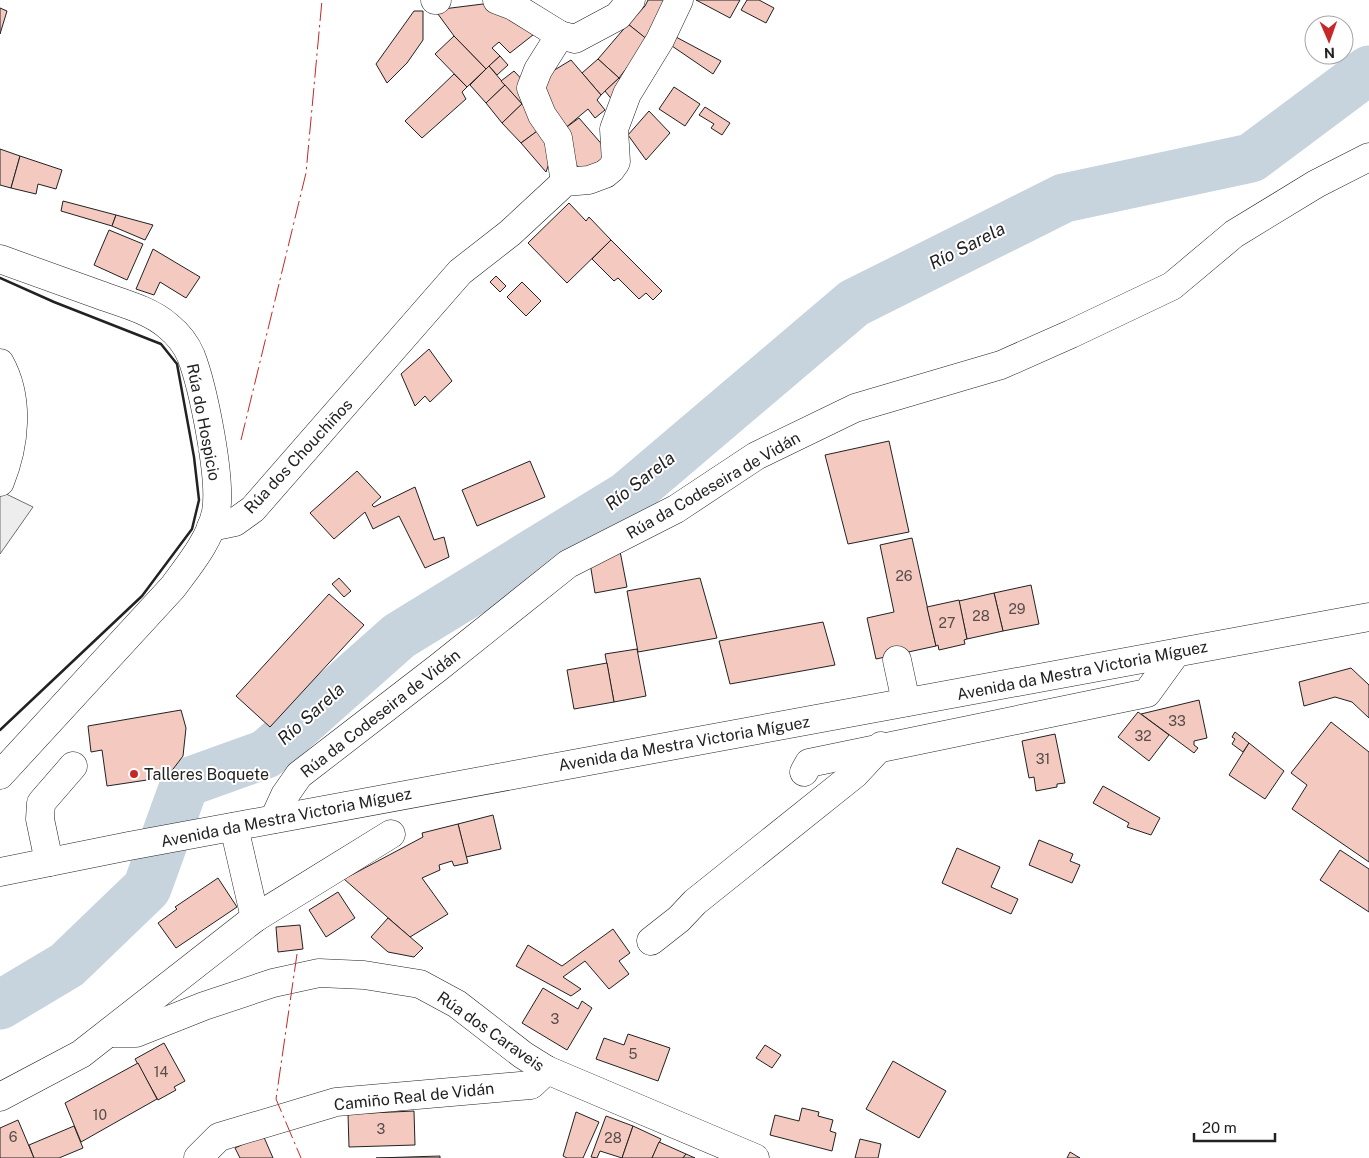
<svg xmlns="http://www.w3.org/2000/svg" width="1369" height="1158" viewBox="0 0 1369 1158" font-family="'Public Sans',sans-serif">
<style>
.parking{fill:#ededed;stroke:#6f6f6f}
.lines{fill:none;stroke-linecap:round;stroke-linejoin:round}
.river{stroke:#c7d3dd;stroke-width:49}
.building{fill:#f3c9c0;stroke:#222}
.minor-casing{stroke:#222;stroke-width:29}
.major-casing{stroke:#222;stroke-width:29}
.minor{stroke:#fff;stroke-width:28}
.major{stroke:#fff;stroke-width:28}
.wall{stroke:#222;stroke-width:2.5}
.power{stroke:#c62828;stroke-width:1;stroke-dasharray:18 4 2.5 4;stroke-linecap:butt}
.poi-dot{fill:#c62828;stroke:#fff;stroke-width:2}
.labels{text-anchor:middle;stroke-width:4;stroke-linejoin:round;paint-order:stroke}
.number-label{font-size:14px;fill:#564c4a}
.street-label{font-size:16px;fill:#222;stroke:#fff}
.poi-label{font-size:16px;fill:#222;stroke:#fff;text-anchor:start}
.water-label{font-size:18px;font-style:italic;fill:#222;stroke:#fff}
</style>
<rect width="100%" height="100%" fill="#fff"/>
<path class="parking" d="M0,491L33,507L0,554Z"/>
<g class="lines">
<path class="river" d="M0,1005L67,965L147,888L185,783L266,754L399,636L628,495L854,303L1064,198L1251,158L1369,70"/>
</g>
<g class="building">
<path d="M648,0H668L659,18L645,38L628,24L645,6Z"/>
<path d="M696,0H740L730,18Z"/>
<path d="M747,0H759L774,8L766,23L741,10Z"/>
<path d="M483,4L538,31L510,53L499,42L492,48L500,56L486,69L454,36L435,10Z"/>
<path d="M0,8L7,11L0,34Z"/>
<path d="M414,11H423V40L407,63L387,83L376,64Z"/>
<path d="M628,24L648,40L619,78L598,59Z"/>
<path d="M454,36L486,69L467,87L435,54Z"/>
<path d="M676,37L721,61L713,74L672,46Z"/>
<path d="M500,56L508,65L497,75L489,66Z"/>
<path d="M598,59L619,78L601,95L582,73Z"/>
<path d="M571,60L601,95L597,100L605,110L595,118L588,109L564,129L538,86L543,77Z"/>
<path d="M489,66L505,85L486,103L470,85Z"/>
<path d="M514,71L528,86V97L522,104L501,81Z"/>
<path d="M454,74L467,87L462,92L466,99L422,138L405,121Z"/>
<path d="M619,78L628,89L613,101L605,91Z"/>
<path d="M505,85L522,104L502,123L486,103Z"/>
<path d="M674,87L700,104L685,126L659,109Z"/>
<path d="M526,100L544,126L521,143L502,123Z"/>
<path d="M705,107L730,123L722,135L711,128L714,124L699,115Z"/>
<path d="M649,111L670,133L646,160L628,135Z"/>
<path d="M579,118L612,156L589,173L569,161L564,129Z"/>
<path d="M544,126L557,141L546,172L521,143Z"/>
<path d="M0,149L20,156L11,188L0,185Z"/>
<path d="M20,156L62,170L56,189L38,184L36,194L11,188Z"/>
<path d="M63,201L116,215L112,226L61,211Z"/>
<path d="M569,203L586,221L589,217L611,240L567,283L528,243Z"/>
<path d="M116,215L153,225L145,240L112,226Z"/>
<path d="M109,230L143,244L127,280L94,265Z"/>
<path d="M611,240L662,291L653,300L646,293L639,299L618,278L614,281L592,259Z"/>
<path d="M153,249L200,277L186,298L160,282L154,295L136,289Z"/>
<path d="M496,276L506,286L500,292L490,282Z"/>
<path d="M522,282L541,301L526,316L507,297Z"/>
<path d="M429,349L452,381L430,402L425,396L415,406L401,374Z"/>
<path d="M889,441L909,532L848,544L825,455Z"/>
<path d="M530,461L545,497L477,526L462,490Z"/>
<path d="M357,471L381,497L372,505L374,507L415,487L434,540L444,537L449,557L425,568L399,516L373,529L365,512L334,539L310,513Z"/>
<path d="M912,538L936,646L876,659L867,618L894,612L880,545Z"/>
<path d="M619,546L627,587L595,593L590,563Z"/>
<path d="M339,578L351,591L344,597L332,584Z"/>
<path d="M700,578L717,638L638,652L627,591Z"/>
<path d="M1031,585L1039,624L1003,631L994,593Z"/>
<path d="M994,593L1003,631L967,639L959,601Z"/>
<path d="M329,594L364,625L270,727L236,696Z"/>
<path d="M959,600L967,639L964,640L965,644L939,650L938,645L936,646L927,607Z"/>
<path d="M823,622L835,665L730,684L719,641Z"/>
<path d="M637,649L646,696L614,702L605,654Z"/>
<path d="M607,663L614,702L574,709L567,670Z"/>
<path d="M1351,668L1369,685V718L1352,702L1335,697L1304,706L1299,682Z"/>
<path d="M1199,700L1207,738L1194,741V745L1198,748L1194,753L1141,714Z"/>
<path d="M181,710L186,728L183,756L167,777L107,786L102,750L91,752L88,726Z"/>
<path d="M1138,712L1169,735L1149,761L1118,737Z"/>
<path d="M1331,722L1369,752V862L1292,809L1307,785L1291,773Z"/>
<path d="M1235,732L1249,743L1243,752L1232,744L1235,739L1232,737Z"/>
<path d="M1055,734L1065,783L1057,784V787L1036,791L1034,777L1029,778L1022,741Z"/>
<path d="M1249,743L1284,771L1265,799L1229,775Z"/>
<path d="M1103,786L1160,818L1151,835L1127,827L1129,823L1093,803Z"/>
<path d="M493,815L501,849L466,857L458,824Z"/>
<path d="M458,824L468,863L454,866L452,861L439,865L440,870L422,878L448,914L410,937L344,879L423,837L422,833Z"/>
<path d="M1039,840L1073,854L1070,861L1080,865L1072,883L1029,865Z"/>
<path d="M957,848L1000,867L991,887L1018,899L1011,914L942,883Z"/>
<path d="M1340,850L1369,869V912L1320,880Z"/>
<path d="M218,878L237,907L176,948L158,923L177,909L175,907Z"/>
<path d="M338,892L355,918L326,937L309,910Z"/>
<path d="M388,918L423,948L414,957L388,952L371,937Z"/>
<path d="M300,925L303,949L278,952L276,927Z"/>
<path d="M613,929L630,953L619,961L629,974L609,989L585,961L563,977L581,989L571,996L516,966L528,945L562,966Z"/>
<path d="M543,988L578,1009L582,1001L592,1008L567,1050L522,1023Z"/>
<path d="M628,1034L670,1048L658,1081L596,1059L604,1038L624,1045Z"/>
<path d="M164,1043L185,1081L174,1087L176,1090L158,1100L135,1059Z"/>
<path d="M765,1045L781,1055L772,1068L756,1058Z"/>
<path d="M893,1061L946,1091L919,1138L866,1109Z"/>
<path d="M138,1063L157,1099L81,1142L65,1103Z"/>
<path d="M802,1108L819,1112L818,1116L833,1120L830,1131L836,1133L832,1151L770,1135L775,1115L799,1121Z"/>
<path d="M414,1111L415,1145L349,1147L348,1114Z"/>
<path d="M576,1112L599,1122L583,1158H567L563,1156Z"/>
<path d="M606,1116L633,1126L622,1158L600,1151L597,1158L591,1157Z"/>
<path d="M18,1120L34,1158H0V1128Z"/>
<path d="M74,1126L83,1148L59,1158H34L29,1145Z"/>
<path d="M633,1126L661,1139L652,1158H622Z"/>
<path d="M263,1135L273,1158H240L235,1148Z"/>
<path d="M860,1139L881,1144L878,1158H855Z"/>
<path d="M659,1142L686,1154L683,1158H652Z"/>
<path d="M1070,1152L1080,1158H1067Z"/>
<path d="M686,1154L695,1158H683Z"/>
<path d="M440,1156V1158H376Z"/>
</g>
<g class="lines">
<g class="minor-casing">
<g id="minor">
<path d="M435,0H437"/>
<path d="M497,0L513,6L560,35L575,39L618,16L631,0"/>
<path d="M560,35L538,70L531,88L542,115L558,138L565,182"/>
<path d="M0,259C33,271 66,283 100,295C122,303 150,310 168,326C178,334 186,344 191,356C203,387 222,479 216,512C210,540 190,564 173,587L0,775"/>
<path d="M0,363C20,399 15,445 0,482"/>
<path d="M211,527L235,522L253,509L460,272L510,233L565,182L589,180L605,174L611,169L616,162L614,129L627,94L660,40L679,0"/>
<path d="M897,660L906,702"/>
<path d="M804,772L809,763L1147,693L1176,653"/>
<path d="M274,819L285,795L299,775L439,667L568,564L676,509L756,456L855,408L1001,365L1071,334L1172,286L1234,234L1316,184L1369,157"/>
<path d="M234,827L255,918"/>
<path d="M49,862L40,819L41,803L73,766"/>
<path d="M651,941L679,919L695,902L855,774L881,746"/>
<path d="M109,1033H136L204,1006L273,983L319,973L364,975L420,984L457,1004L523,1055L547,1070L755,1158"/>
<path d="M0,1097L81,1054L255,918L391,834"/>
<path d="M198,1158L219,1137L336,1102L531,1085L547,1070"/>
</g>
</g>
<g class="major-casing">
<path id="major" d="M0,872L129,846L1369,617"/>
</g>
<use href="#minor" class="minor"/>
<use href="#major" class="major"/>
<path class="wall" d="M0,278L54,302L161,344L177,364L194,457L199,500L192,529L142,596L0,730"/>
<g class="power">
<path d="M241,440L306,173L322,0"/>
<path d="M297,954L276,1099L301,1158"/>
</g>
</g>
<circle class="poi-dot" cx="134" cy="774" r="5"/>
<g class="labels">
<g class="number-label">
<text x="904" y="581">26</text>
<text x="1017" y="614">29</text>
<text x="981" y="621">28</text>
<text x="947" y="628">27</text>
<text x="1177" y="726">33</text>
<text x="1143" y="741">32</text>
<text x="1043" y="764">31</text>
<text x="555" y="1024">3</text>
<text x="633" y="1059">5</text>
<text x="161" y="1077">14</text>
<text x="100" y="1120">10</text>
<text x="381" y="1134">3</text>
<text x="13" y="1142">6</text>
<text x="613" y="1143">28</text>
</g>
<g class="street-label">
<text transform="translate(204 422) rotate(79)" y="6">Rúa do Hospicio</text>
<text transform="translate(298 456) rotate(-47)" y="6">Rúa dos Chouchiños</text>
<text transform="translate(713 485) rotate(-30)" y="6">Rúa da Codeseira de Vidán</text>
<text transform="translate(1082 670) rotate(-11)" y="6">Avenida da Mestra Victoria Míguez</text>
<text transform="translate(380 713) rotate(-38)" y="6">Rúa da Codeseira de Vidán</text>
<text transform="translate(684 743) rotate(-10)" y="6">Avenida da Mestra Victoria Míguez</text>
<text transform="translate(286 817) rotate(-11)" y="6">Avenida da Mestra Victoria Míguez</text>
<text transform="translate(491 1031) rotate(35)" y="6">Rúa dos Caraveis</text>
<text transform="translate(414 1096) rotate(-6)" y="6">Camiño Real de Vidán</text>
</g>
<g class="poi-label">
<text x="144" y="780">Talleres Boquete</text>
</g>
<g class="water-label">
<text transform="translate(967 246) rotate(-27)" y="6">Río Sarela</text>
<text transform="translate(640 481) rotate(-38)" y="6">Río Sarela</text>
<text transform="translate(311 714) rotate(-42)" y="6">Río Sarela</text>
</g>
</g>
<g transform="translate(1329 40) rotate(178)"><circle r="24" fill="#ffffff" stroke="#a7a7a7"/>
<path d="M0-4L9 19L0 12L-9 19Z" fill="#c62828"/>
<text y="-8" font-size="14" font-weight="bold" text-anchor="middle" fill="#222222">N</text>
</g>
<path d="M1194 1133v8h81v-8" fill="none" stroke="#222222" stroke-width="2.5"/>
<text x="1202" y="1133" font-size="15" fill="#222222" stroke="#ffffff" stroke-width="4" paint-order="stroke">20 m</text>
</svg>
